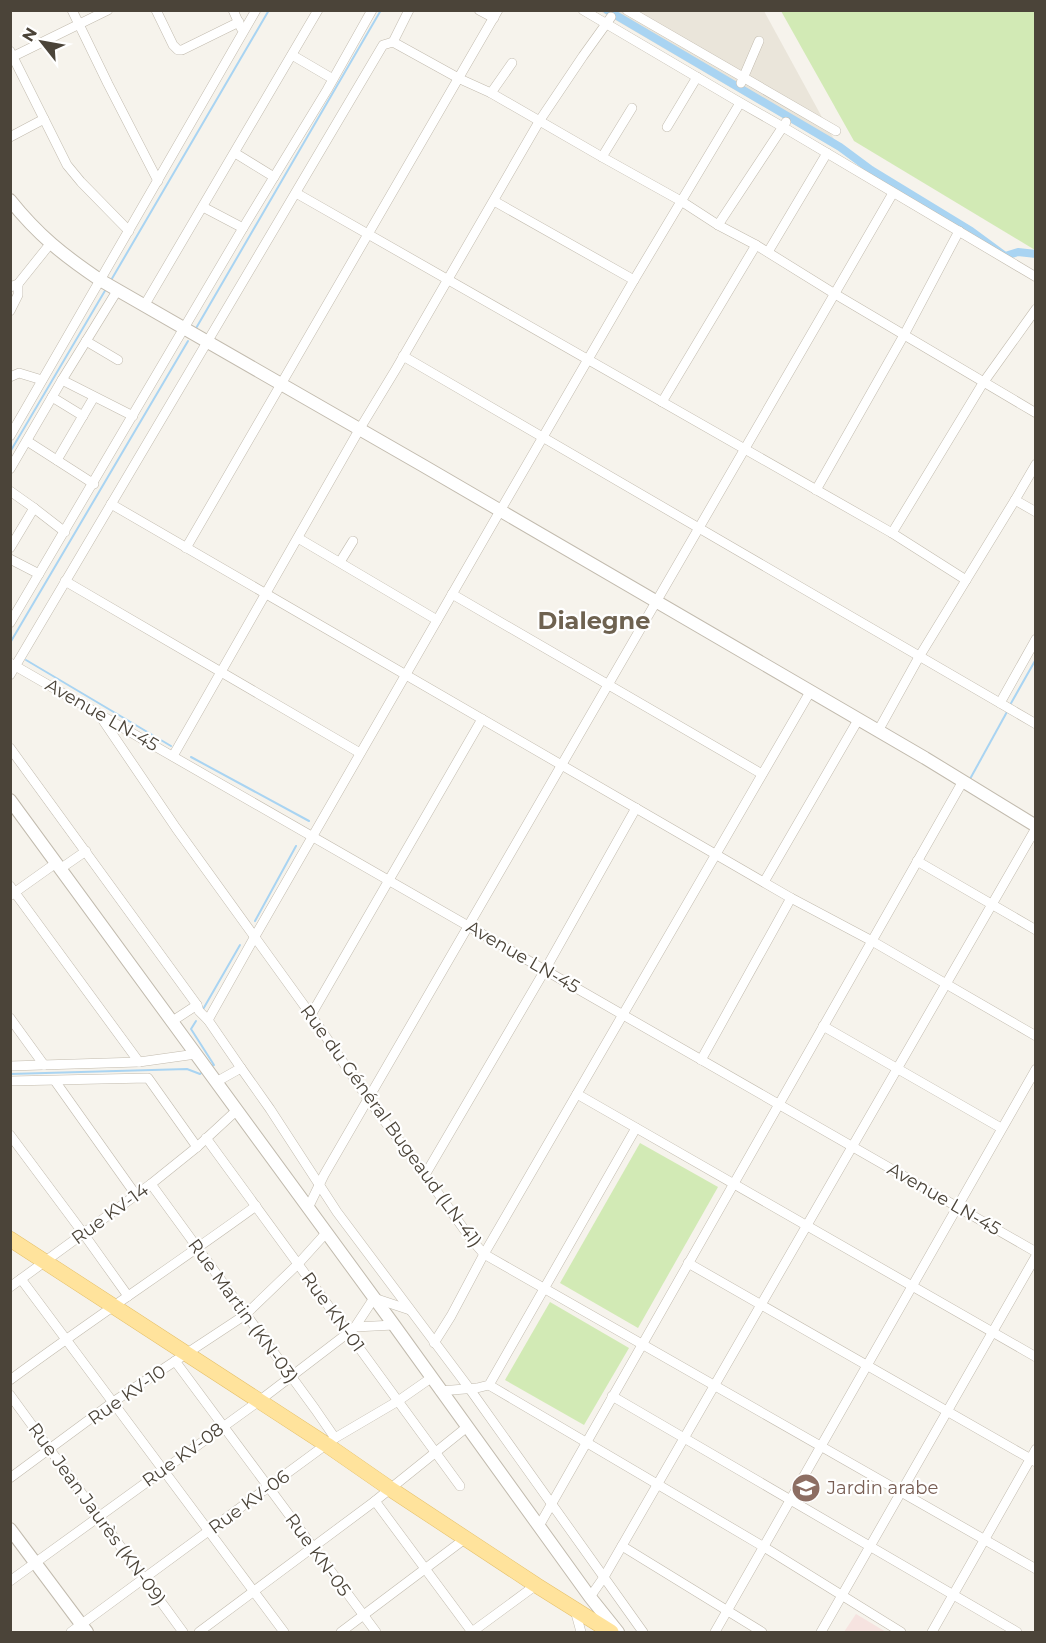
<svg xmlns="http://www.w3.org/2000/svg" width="1046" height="1643" viewBox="0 0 1046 1643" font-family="Montserrat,sans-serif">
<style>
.residential{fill:#eae5da}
.medical{fill:#f6e3e0}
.green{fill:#d2eab5}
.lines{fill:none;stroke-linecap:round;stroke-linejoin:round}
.stream{stroke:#a9d4f2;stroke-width:2}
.canal{stroke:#a9d4f2;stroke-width:8}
.minor-casing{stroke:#c2bbae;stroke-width:10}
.tertiary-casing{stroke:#c2bbae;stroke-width:14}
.primary-casing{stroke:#e6c16a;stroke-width:16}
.minor{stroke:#fff;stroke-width:9}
.tertiary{stroke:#fff;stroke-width:12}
.primary{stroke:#ffe39c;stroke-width:15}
.labels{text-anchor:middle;stroke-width:4.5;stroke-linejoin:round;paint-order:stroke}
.street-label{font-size:18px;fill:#4b4439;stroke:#fff}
.education-label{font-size:18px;fill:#785e54;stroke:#fff;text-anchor:start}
.district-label{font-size:24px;font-weight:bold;fill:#6e6250;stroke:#fff}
</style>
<rect width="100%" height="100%" fill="#f6f3ec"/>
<path class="residential" d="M600,11H764L841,152Z"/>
<path class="medical" d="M856,1614L886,1632H844Z"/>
<g class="green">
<path d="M781,11H1035V250L854,141Z"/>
<path d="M640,1143L718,1187L638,1328L560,1283Z"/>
<path d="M550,1302L629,1348L584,1425L505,1380Z"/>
</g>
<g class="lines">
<g class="stream">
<path d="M110,282L269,10"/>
<path d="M195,330L381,10"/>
<path d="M10,452L106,289"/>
<path d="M10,643L188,341"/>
<path d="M26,660L171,746"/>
<path d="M1010,705L1036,659"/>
<path d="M191,757L309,821"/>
<path d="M970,779L1008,710"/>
<path d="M255,921L296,846"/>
<path d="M202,1011L240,945"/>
<path d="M196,1021L191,1029L214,1065L211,1066"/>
<path d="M10,1074L187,1069L200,1074L204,1071"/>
</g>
<path class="canal" d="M607,10L840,147L871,170L971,231L1005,256L1018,252L1036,254"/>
<g class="minor-casing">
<g id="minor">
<path d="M72,10L108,84L158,181"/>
<path d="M156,10L173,45L178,50H182L239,22"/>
<path d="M233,10L241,28"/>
<path d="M479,10L494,18"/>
<path d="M583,10L734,99L783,127L1036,277"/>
<path d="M627,10L836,131"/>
<path d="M393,42L409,10"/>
<path d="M10,51L67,165L81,182L129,231"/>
<path d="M292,55L333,79"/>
<path d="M10,58L108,10"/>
<path d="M741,83L759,41"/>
<path d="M491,93L512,63"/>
<path d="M667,127L697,77"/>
<path d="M10,137L44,119"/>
<path d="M235,153L274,177"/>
<path d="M602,157L632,108"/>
<path d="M296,193L892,533L966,580"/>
<path d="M494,201L634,280"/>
<path d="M203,207L243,228"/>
<path d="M718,225L786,122"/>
<path d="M768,252L827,153"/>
<path d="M10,287L18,284L50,244"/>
<path d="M144,306L318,10"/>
<path d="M10,311L18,295V284"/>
<path d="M86,341L118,360"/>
<path d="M403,356L1036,724"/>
<path d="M10,377L19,373L42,380"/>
<path d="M62,380L133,416"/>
<path d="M52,397L83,416"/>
<path d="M662,402L756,245"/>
<path d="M10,436L256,10"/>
<path d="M27,441L94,484"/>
<path d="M57,460L94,397"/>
<path d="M10,469L62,380L117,291"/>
<path d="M816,490L904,335L959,231"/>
<path d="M10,491L34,508L10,548"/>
<path d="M1015,500L1036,512"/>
<path d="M111,504L791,898L872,941L1036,1036"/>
<path d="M34,508L65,532"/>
<path d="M892,533L983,383L1036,309"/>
<path d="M298,538L437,620"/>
<path d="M186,548L498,10"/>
<path d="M10,559L39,574"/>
<path d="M340,562L353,541"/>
<path d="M65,581L360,753"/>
<path d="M452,594L762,774"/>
<path d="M10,623L243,228L327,90L372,10"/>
<path d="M10,663L1036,1252"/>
<path d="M10,675L383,45L393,42L460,79L491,93L602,157L681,201L718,225L756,245L835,294L1036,413"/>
<path d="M1000,703L1036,639"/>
<path d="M98,713L176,828L311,1015L368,1099L425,1175L471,1239L484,1254L1036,1569"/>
<path d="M878,731L919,657L1015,500L1036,464"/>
<path d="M10,748L197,1005"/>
<path d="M173,756L359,430L396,369L540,120L583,56L611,17"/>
<path d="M917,861L1036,930"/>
<path d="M60,869L86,851"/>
<path d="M764,882L858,720"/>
<path d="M10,886L139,1062"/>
<path d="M11,895L56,863"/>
<path d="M311,1015L482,719"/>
<path d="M10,1018L44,1065"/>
<path d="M208,1020L254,938L500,511L634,280L740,103"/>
<path d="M171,1022L197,1005L199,1011L208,1020L241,1068"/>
<path d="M823,1026L1001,1128"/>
<path d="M701,1060L791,898"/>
<path d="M10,1066L139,1062L196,1054"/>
<path d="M10,1081L148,1078L197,1147"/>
<path d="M55,1081L136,1195"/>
<path d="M216,1082L241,1068L270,1109L337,1212L469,1388L643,1632"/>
<path d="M577,1094L1036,1357"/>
<path d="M10,1135L83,1233L128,1296"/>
<path d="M206,1138L460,1486"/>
<path d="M425,1175L545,970L636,808"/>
<path d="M151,1184L315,1409L335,1438"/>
<path d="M308,1208L324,1175L893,193"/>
<path d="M688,1263L1036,1462"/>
<path d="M21,1279L284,1632"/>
<path d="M10,1287L151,1184L197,1147L237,1110"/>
<path d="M355,1327L394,1325"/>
<path d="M434,1343L451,1316L484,1254L810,692"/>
<path d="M175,1361L376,1632"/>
<path d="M10,1380C91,1320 175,1265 256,1206"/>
<path d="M489,1385L764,1547L901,1632"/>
<path d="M440,1391L477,1388L489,1385L636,1128"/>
<path d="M10,1395L183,1632"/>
<path d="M612,1396L1017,1632"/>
<path d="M10,1478L113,1402L245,1315L298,1264L326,1233"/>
<path d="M375,1501L472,1632"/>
<path d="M539,1526L963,781"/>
<path d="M622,1546L762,1632"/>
<path d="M10,1581L259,1401L348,1333L355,1327L374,1298L410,1310"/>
<path d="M590,1597L604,1577L1036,828"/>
<path d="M575,1610L581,1632"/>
<path d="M71,1632L335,1438L398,1401L431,1378"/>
<path d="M199,1632L375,1501L467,1427"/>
<path d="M341,1632L466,1538"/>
<path d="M472,1632L536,1585"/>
<path d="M715,1632L1036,1069"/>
<path d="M821,1632L1036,1256"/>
<path d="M932,1632L1036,1449"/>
</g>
</g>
<g class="tertiary-casing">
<g id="tertiary">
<path d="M10,200C38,235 63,255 100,280L422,465L925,758L1036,826"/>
<path d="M10,800L394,1325L590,1597L618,1632"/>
<path d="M10,1529L87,1632"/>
</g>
</g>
<g class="primary-casing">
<path id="primary" d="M10,1239L327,1445L389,1488L536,1585L611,1632"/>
</g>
<use href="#minor" class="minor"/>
<use href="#tertiary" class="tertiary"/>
<use href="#primary" class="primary"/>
</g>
<defs>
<g id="school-disc" transform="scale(1.5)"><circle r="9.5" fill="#8d6e63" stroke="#fff"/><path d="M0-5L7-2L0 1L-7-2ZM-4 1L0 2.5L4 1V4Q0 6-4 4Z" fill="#fff"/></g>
</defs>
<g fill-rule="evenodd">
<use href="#school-disc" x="806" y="1488"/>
</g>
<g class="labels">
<g class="street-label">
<text transform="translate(102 715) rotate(30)" y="6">Avenue LN-45</text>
<text transform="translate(523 957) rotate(30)" y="6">Avenue LN-45</text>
<text transform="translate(391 1126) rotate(54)" y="6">Rue du Général Bugeaud (LN-41)</text>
<text transform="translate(944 1199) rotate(30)" y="6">Avenue LN-45</text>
<text transform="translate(110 1214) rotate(-36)" y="6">Rue KV-14</text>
<text transform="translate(243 1311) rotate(54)" y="6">Rue Martin (KN-03)</text>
<text transform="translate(333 1312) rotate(54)" y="6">Rue KN-01</text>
<text transform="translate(127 1395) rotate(-35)" y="6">Rue KV-10</text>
<text transform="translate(183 1455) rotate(-36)" y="6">Rue KV-08</text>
<text transform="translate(249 1502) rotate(-36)" y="6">Rue KV-06</text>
<text transform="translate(97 1514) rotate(54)" y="6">Rue Jean Jaurès (KN-09)</text>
<text transform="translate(318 1555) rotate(54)" y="6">Rue KN-05</text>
</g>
<g class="education-label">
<text x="827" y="1494">Jardin arabe</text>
</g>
<g class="district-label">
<text x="594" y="629">Dialegne</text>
</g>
</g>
<rect width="1046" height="1643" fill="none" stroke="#4b4439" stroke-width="24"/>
<g transform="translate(42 42) rotate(301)" stroke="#ffffff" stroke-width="4.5" paint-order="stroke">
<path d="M0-4.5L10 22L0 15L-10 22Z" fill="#4b4439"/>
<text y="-9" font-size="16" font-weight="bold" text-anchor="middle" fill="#4b4439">N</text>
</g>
</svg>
